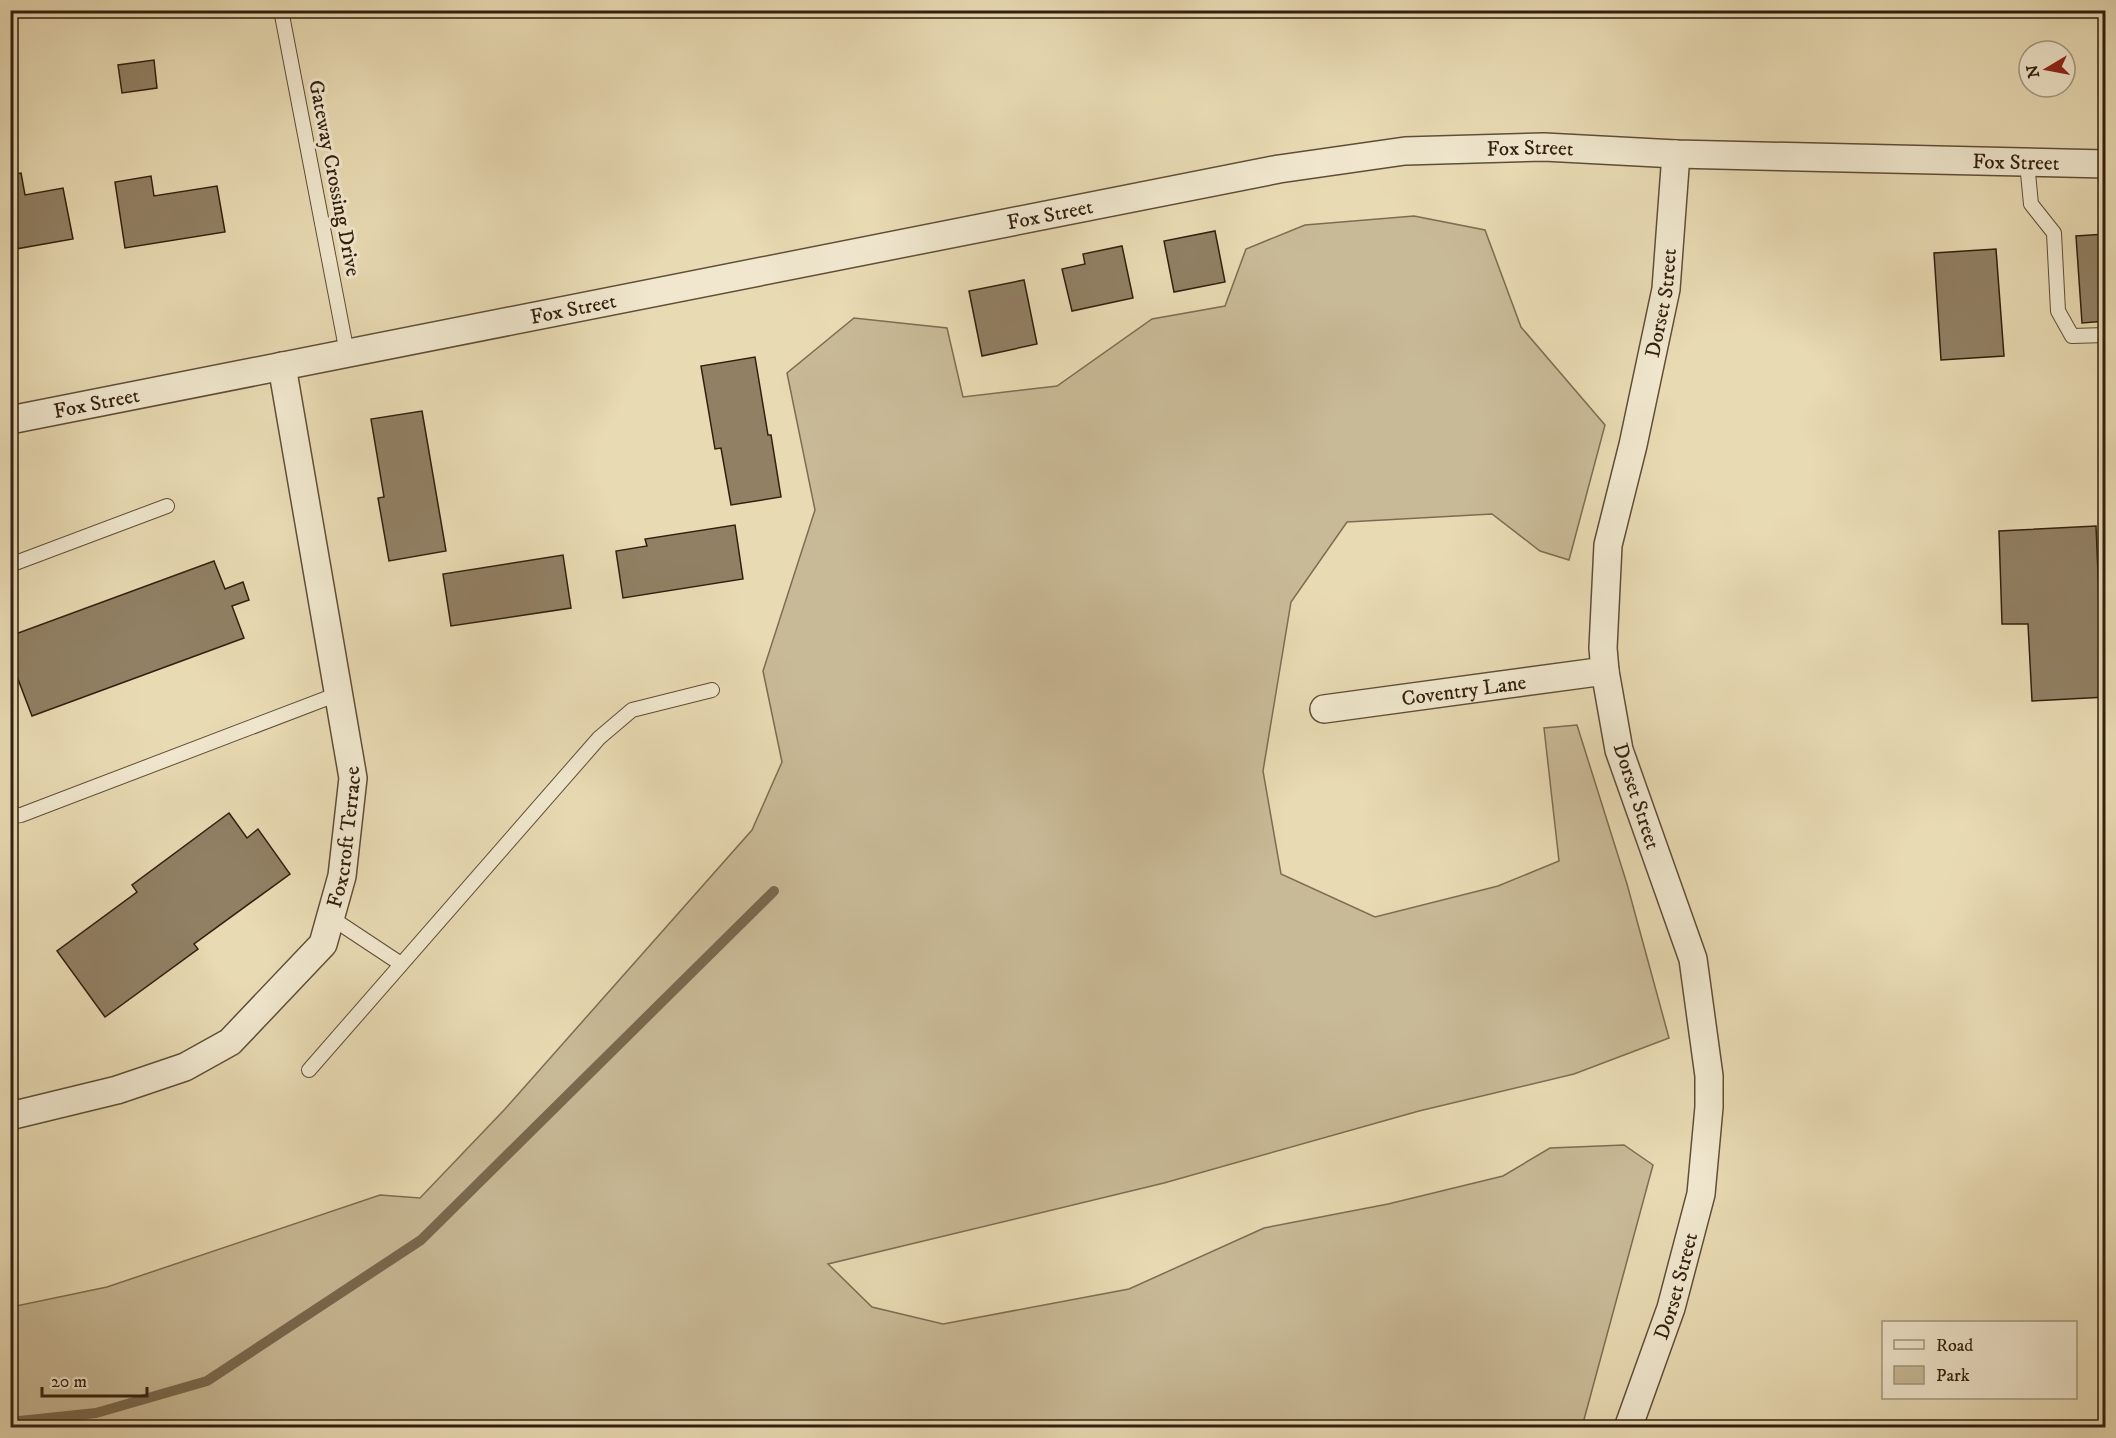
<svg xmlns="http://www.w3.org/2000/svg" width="2116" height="1438" viewBox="0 0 2116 1438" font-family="'IM FELL DW Pica',serif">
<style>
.green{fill:#c9ba97;stroke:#7e6c52;stroke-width:1.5}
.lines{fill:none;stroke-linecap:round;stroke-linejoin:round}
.stream{stroke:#7a694f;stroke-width:10}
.building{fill:#918064;stroke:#321f0e;stroke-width:1.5}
.lane-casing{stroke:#604e37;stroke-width:16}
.street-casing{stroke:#604e37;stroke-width:30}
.lane{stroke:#f0e7ce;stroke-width:14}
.street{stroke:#f0e7ce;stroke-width:27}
.labels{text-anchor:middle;stroke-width:6;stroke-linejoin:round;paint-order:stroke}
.street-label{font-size:21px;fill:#321f0e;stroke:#f0e7ce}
</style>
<rect width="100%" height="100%" fill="#e8dab3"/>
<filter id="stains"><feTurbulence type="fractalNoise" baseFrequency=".00333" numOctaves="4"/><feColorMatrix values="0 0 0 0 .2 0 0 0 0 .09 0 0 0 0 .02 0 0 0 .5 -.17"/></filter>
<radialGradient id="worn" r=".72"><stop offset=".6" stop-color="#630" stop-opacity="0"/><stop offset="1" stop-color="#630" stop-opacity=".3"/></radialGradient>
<path class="green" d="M1414,216L1485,230L1521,327L1605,425L1569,560L1540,551L1492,514L1347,522L1291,602L1263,771L1281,874L1375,917L1498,886L1559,861L1544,728L1577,725L1627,884L1669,1038L1574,1074L1419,1111L1164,1183L828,1264L872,1307L943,1324L1129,1289L1264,1228L1388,1204L1503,1176L1550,1148L1624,1145L1653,1165L1582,1427H11V1307L107,1287L380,1195L420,1198L505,1109L752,830L782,762L763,671L815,510L787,373L854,318L947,328L963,397L1057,386L1152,319L1225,306L1246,249L1305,225Z"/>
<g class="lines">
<path class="stream" d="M10,1422L96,1413L207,1381L421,1240L774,891"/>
</g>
<g class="building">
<path d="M154,60L157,88L122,93L118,65Z"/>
<path d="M21,173L25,195L63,188L73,239L10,250V175Z"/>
<path d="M151,176L154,196L217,186L225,232L125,248L115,182Z"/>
<path d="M1215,231L1225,282L1174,292L1164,241Z"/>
<path d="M2106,234V321L2082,323L2076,236Z"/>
<path d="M1122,246L1133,298L1072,311L1062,269L1085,264L1083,254Z"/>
<path d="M1996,249L2004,356L1941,360L1934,253Z"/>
<path d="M1024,280L1037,344L982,356L969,291Z"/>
<path d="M755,357L768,435H771L781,497L731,505L721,448L715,449L701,366Z"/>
<path d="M422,411L446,551L389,561L378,498L384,497L371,419Z"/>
<path d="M735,525L743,579L623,598L616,551L647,546L645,539Z"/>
<path d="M2096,526L2100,620L2106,619V697L2032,701L2028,624H2002L1999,531Z"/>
<path d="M563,555L571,608L451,626L443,574Z"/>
<path d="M214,561L225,589L243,582L249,600L232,606L244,638L32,716L10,658V636Z"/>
<path d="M229,813L247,838L258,829L290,874L194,944L198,949L105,1017L57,951L137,892L132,885Z"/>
</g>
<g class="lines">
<g class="lane-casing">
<g id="lane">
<path d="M281,10L347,353"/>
<path d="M2027,163L2031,204L2054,233L2058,311L2072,336L2106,335"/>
<path d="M10,565L167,506"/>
<path d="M10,817L21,815L338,694"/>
<path d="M330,917L401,964"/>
<path d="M309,1070L599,738L632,710L712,690"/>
<path d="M10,1096L14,1115"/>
</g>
</g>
<g class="street-casing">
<g id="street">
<path id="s1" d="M10,420L1279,169L1405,151L1544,147L1676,154L2106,164"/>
<path id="s2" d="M1324,709L1605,671"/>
<path id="s3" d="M10,1116L117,1090L185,1067L230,1042L323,944L342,876L353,778L282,366"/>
<path id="s4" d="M1628,1428L1671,1308L1701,1194L1709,1107V1076L1693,959L1619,750L1605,671L1603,648L1608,545L1633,445L1666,289L1676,154"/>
</g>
</g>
<use href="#lane" class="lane"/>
<use href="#street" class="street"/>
</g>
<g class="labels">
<g class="street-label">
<text dy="7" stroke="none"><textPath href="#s1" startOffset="1546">Fox Street</textPath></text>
<text dy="7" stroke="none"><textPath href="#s1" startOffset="2032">Fox Street</textPath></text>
<text transform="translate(335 178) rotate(79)" y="7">Gateway Crossing Drive</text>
<text dy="7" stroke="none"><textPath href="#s1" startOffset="1060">Fox Street</textPath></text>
<text dy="7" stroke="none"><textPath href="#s4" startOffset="1158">Dorset Street</textPath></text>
<text dy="7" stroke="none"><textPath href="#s1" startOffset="574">Fox Street</textPath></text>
<text dy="7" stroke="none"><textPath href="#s1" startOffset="88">Fox Street</textPath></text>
<text dy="7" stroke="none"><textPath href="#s2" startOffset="141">Coventry Lane</textPath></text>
<text transform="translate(1637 796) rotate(72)" y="7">Dorset Street</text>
<text dy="7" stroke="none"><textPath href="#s3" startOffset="478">Foxcroft Terrace</textPath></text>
<text dy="7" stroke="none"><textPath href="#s4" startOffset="150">Dorset Street</textPath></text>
</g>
</g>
<rect width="2116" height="1438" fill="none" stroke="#e8dab3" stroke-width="36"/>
<rect x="12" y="12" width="2092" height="1414" fill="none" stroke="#321f0e" stroke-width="3"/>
<rect x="18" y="18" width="2080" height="1402" fill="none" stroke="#321f0e" stroke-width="1.5"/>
<rect x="1882" y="1321" width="195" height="78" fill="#f0e7ce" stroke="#a49781" stroke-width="1.5"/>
<rect x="1894" y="1340" width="30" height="9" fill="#f0e7ce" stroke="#a49781" stroke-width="1.5"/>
<text x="1936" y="1351" font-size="18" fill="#321f0e">Road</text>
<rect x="1894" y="1366" width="30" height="18" fill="#c9ba97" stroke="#a49781" stroke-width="1.5"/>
<text x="1936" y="1381" font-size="18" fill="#321f0e">Park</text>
<g transform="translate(2047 69) rotate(260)"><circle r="28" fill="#f0e7ce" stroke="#a49781" stroke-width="1.5"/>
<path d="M0-4.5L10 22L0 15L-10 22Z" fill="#8f2418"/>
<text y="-9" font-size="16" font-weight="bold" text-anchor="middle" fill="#321f0e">N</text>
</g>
<path d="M42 1387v9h105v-9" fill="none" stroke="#321f0e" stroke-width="3"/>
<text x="51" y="1387" font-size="18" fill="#321f0e" stroke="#f0e7ce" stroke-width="4.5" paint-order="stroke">20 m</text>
<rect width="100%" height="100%" filter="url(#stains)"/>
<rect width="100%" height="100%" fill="url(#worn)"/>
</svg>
